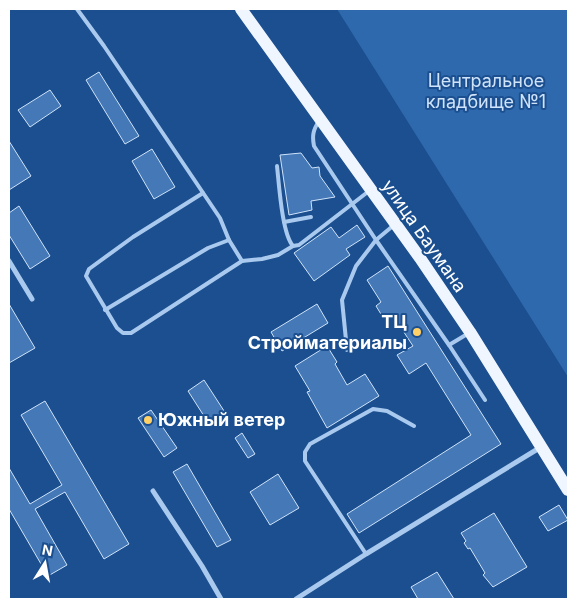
<svg xmlns="http://www.w3.org/2000/svg" width="577" height="608" viewBox="0 0 577 608" font-family="Inter,sans-serif">
<style>
.green{fill:#2e69ad}
.building{fill:#4478b7;stroke:#cfe3fa}
.lines{fill:none;stroke-linecap:round;stroke-linejoin:round}
.lane{stroke:#a9c9ee;stroke-width:4}
.street{stroke:#a9c9ee;stroke-width:5}
.primary{stroke:#f0f6ff;stroke-width:12}
.poi-dot{fill:#ffd166;stroke:#1b4f8f;stroke-width:2}
.labels{text-anchor:middle;stroke-width:4;stroke-linejoin:round;paint-order:stroke}
.park-label{font-size:18px;fill:#cfe3fa;stroke:#1b4f8f}
.street-label{font-size:18px;fill:#fff;stroke:#1b4f8f}
.poi-label{font-size:18px;font-weight:bold;fill:#fff;stroke:#1b4f8f;text-anchor:end}
</style>
<rect width="100%" height="100%" fill="#1b4f8f"/>
<path class="green" d="M337,9H568V377Z"/>
<g class="building">
<path d="M99,72L139,136L125,144L86,80Z"/>
<path d="M50,90L61,106L30,127L18,110Z"/>
<path d="M9,141L31,176L9,190Z"/>
<path d="M152,149L175,187L154,199L132,161Z"/>
<path d="M301,153L312,168L319,167L320,176L335,197L311,201L312,210L289,215L280,155Z"/>
<path d="M19,206L50,256L30,269L9,235V213Z"/>
<path d="M357,225L365,237L346,249L350,255L314,281L294,253L331,227L339,238Z"/>
<path d="M388,266L501,444L359,533L347,514L471,435L426,363L409,374L397,355L413,346L392,314L384,319L376,306L381,302L367,280Z"/>
<path d="M9,304L35,348L9,363Z"/>
<path d="M317,304L328,323L282,351L271,332Z"/>
<path d="M327,346L337,362L335,364L347,385L365,374L379,396L327,428L307,392L310,391L295,366Z"/>
<path d="M204,380L228,417L211,427L188,391Z"/>
<path d="M45,401L129,544L104,559L65,492L35,509L67,565L48,576L9,509V468L30,504L62,485L21,415Z"/>
<path d="M151,410L177,448L164,457L138,418Z"/>
<path d="M242,433L255,454L248,458L235,438Z"/>
<path d="M187,464L231,540L217,547L173,472Z"/>
<path d="M278,474L299,508L270,525L250,492Z"/>
<path d="M559,505L568,520L548,531L539,517Z"/>
<path d="M494,513L527,567L493,587L483,575L485,573L470,548L468,549L464,543L466,541L461,533Z"/>
<path d="M437,572L454,599H418L411,587Z"/>
</g>
<g class="lines">
<g class="lane">
<path d="M77,9L104,46L220,218L229,240L242,261"/>
<path d="M319,121C313,130 312,136 314,146L376,240L449,345L485,400"/>
<path d="M277,166C279,184 282,234 293,246L299,245L369,191"/>
<path d="M203,193L133,237L89,269L86,276L117,328L123,333H131L242,261L262,259L278,255L293,246"/>
<path d="M284,222L311,217"/>
<path d="M105,310L208,248L229,240"/>
<path d="M449,345L469,333"/>
<path d="M347,350L342,300L356,266L376,240L394,225"/>
<path d="M366,554L305,461V452L310,444L373,409L387,411L414,426"/>
</g>
<g class="street">
<path d="M9,261L32,299"/>
<path d="M153,491L202,566L221,599"/>
<path d="M296,599L366,554L541,447"/>
</g>
<path class="primary" d="M241,9L420,258L470,332L568,490"/>
</g>
<g class="poi-dot">
<circle cx="417" cy="332" r="5"/>
<circle cx="148" cy="420" r="5"/>
</g>
<g class="labels">
<g class="park-label">
<text x="486" y="87">Центральное<tspan x="486" dy="21">кладбище №1</tspan></text>
</g>
<g class="street-label">
<text transform="translate(424 236) rotate(55)" y="6">улица Баумана</text>
</g>
<g class="poi-label">
<text x="407" y="328">ТЦ<tspan x="407" dy="21">Стройматериалы</tspan></text>
<text x="158" y="426" text-anchor="start">Южный ветер</text>
</g>
</g>
<rect width="577" height="608" fill="none" stroke="#ffffff" stroke-width="20"/>
<g transform="translate(45 563) rotate(11)" stroke="#1b4f8f" stroke-width="4" paint-order="stroke">
<path d="M0-4L9 19L0 12L-9 19Z" fill="#ffffff"/>
<text y="-8" font-size="14" font-weight="bold" text-anchor="middle" fill="#ffffff">N</text>
</g>
</svg>
